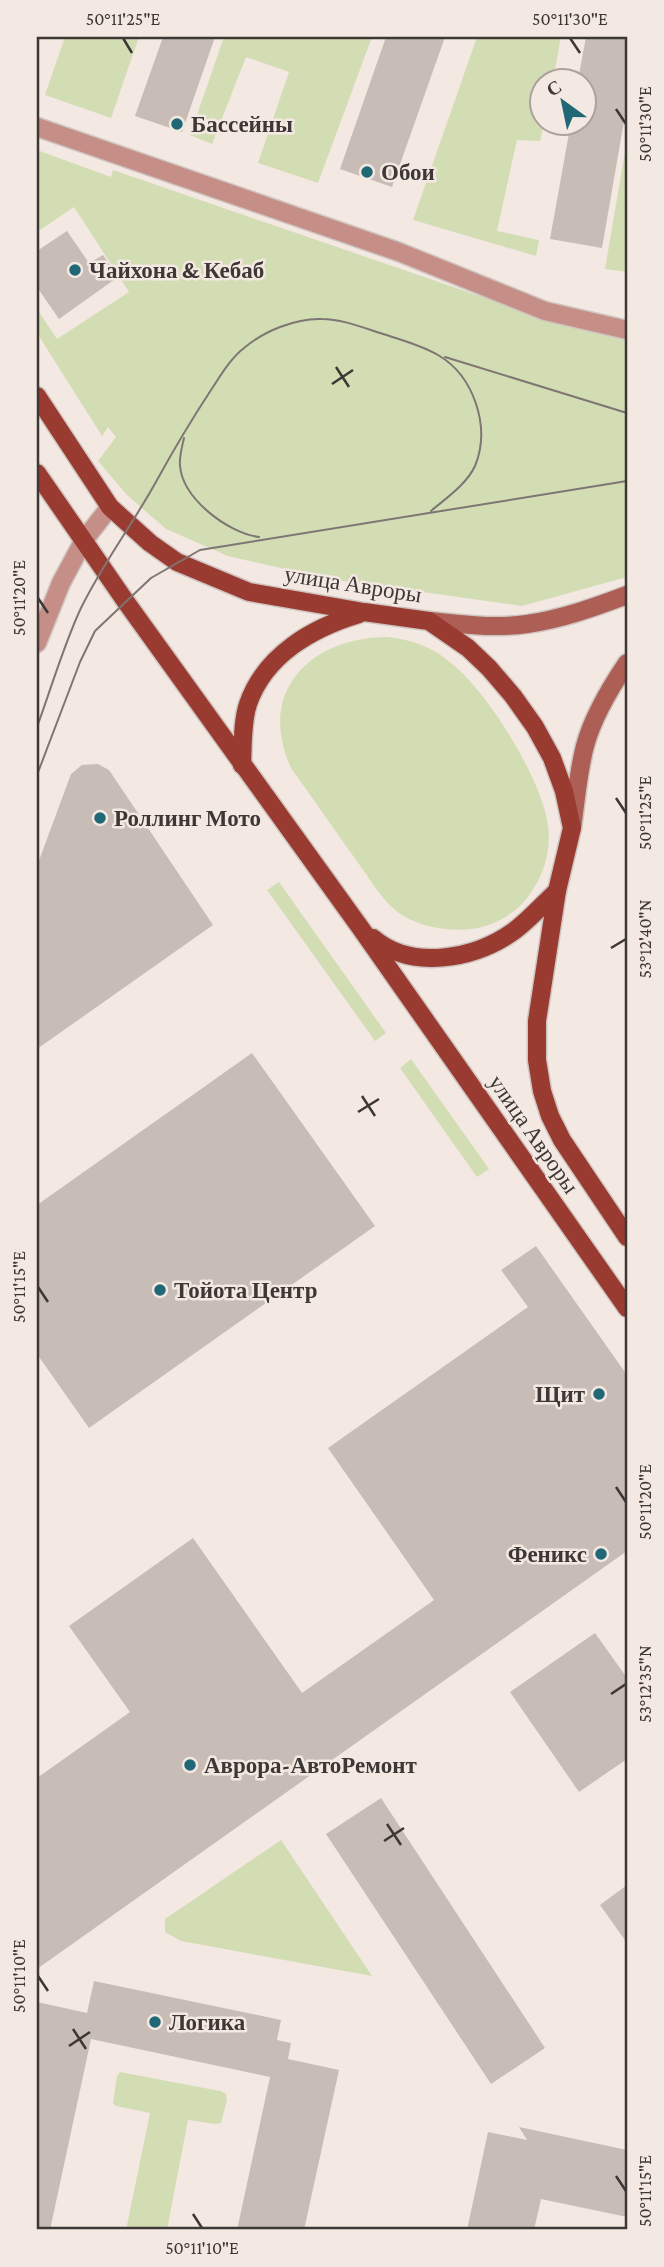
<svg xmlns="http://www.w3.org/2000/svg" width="664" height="2267" viewBox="0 0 664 2267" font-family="'Crimson Pro',serif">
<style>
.green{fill:#d3ddb4}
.building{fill:#c8bdb6}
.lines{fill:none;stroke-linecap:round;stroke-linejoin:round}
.street-casing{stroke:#cfc5c0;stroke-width:21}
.secondary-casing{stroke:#cfc5c0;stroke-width:21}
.primary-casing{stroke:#cfc5c0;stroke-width:21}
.street{stroke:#c58e86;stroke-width:18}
.secondary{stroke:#ad5f55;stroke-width:18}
.primary{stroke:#9a3b32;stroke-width:18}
.tram{stroke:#7e7673;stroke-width:2}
.ticks{fill:none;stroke:#3d3836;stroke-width:2.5}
.poi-dot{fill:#206876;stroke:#f4e8e2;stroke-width:2.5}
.labels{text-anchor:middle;stroke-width:5;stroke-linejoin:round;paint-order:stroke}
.poi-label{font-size:23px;font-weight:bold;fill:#3d3836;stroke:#f4e8e2;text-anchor:start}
.street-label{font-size:23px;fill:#3d3836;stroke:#f4e8e2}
.neatline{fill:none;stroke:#3d3836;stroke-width:2.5}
.ticks-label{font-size:18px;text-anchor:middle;fill:#3d3836}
</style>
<rect width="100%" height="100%" fill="#f4e8e2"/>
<g class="green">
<path d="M65,37H139L111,118L45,95Z"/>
<path d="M224,37H372L318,183L258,163L289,72L246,57L212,144L190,135Z"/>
<path d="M477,37H561L553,80H542V122L544,123L540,141L517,140L497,231L539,240L536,256L413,220Z"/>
<path d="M627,140V272L605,269Z"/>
<path d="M37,150L111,177L113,170L558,323L627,341V577L522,606L329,579L228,556L166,529L127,495L98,461L116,437L108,427L102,436L37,333V309L57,339L129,292L74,207L37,232Z"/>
<path d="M388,637C412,640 433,647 451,663C487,691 539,775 547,820C552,844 546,871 532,891C519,912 495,926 471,929C446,932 414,926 395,910C379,896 368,876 356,860C334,829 313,799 291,768C256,691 311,637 388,637Z"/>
<path d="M279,882L386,1033L375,1041L267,890Z"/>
<path d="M411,1059L489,1169L477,1177L400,1068Z"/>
<path d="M281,1840L372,1976L181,1941L165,1932V1919Z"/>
<path d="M120,2072L220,2091L226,2094L227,2100L221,2123L215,2124L188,2120L167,2230H126L150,2113L116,2106L113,2103L117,2076Z"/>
</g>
<g class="building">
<path d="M163,37H215L182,132L135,116Z"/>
<path d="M386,37H445L392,187L340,169Z"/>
<path d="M586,37H627V104L602,248L550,239L571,122H584V80H578Z"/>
<path d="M67,231L89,263L103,255L118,277L59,319L37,287V251Z"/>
<path d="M98,764L109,770L213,925L37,1049V866L71,774L82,765Z"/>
<path d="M252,1053L375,1226L89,1428L37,1354V1205Z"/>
<path d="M536,1246L627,1375V1551L37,1969V1778L130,1712L69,1626L193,1538L302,1693L434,1600L328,1448L528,1307L501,1270Z"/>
<path d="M595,1633L627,1678V1759L579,1792L510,1692Z"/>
<path d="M381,1798L545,2048L491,2084L326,1834Z"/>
<path d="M627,1885V1943L600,1905Z"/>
<path d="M94,1981L281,2020L277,2040L291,2043L288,2059L339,2070L304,2230H237L270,2077L91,2039L50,2230H37V2002L87,2013Z"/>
<path d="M519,2127L627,2150V2217L541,2199L534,2230H467L488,2132L527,2140Z"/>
</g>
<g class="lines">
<g class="street-casing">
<g id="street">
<path d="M37,127L399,252L545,311L627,330"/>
<path d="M37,643L61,583L84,540L110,507"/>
</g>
</g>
<g class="secondary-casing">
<g id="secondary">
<path d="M429,621C461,624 495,629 527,624C562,619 595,607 627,595"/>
<path d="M572,828C576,801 578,772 585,746C593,716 610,688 627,663"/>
</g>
</g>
<g class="primary-casing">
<g id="primary">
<path d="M37,396L110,507L150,543L177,562L249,592L364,612L429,621L468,648L489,668L513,696L535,727L552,758L564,791L572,828L557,891L537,1021V1060L542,1091L550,1116L562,1140L627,1237"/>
<path d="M37,473L126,602L362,930L627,1308"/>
<path d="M242,765C243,746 242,722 248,704C265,655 312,628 359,614"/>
<path d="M373,938C412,971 475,959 514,931C529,920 543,904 557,891"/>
</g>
</g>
<use href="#street" class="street"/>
<use href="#secondary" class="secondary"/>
<use href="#primary" class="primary"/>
<g class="tram">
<path d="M445,357L627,413"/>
<path d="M184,438C182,447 179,457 180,466C183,499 228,533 259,537"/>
<path d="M37,727C51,689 64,644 81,608C103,563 133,524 157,480C174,449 192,419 211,390C221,375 230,359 244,348C264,331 296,318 322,319C342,319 364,328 383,334C402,340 421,345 438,355C474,376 491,427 475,466C466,485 446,498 431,511"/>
<path d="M37,775L80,662L95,631L151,578L200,550L627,481"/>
</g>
</g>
<path class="ticks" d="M123,38L132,53M570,38L580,53M616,109L626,124M336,367L349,387M332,384L353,370M38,598L48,613M616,798L626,813M611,948L626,939M362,1096L375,1116M358,1112L379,1099M38,1287L48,1302M616,1487L626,1502M611,1694L626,1684M387,1824L401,1845M384,1841L404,1828M38,1976L48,1991M73,2029L86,2049M69,2046L90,2032M616,2176L626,2191M193,2214L202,2228"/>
<g class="poi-dot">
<circle cx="177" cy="124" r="7"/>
<circle cx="367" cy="172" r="7"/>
<circle cx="75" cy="270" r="7"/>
<circle cx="100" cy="818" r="7"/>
<circle cx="160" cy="1290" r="7"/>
<circle cx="599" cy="1394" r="7"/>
<circle cx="601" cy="1554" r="7"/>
<circle cx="190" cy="1765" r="7"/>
<circle cx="155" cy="2022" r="7"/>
</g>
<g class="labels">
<g class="poi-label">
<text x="191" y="132">Бассейны</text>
<text x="381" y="180">Обои</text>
<text x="89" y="278">Чайхона &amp; Кебаб</text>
<text x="114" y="826">Роллинг Мото</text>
<text x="174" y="1298">Тойота Центр</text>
<text x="585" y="1402" text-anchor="end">Щит</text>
<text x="587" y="1562" text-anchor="end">Феникс</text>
<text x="204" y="1773">Аврора-АвтоРемонт</text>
<text x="169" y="2030">Логика</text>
</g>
<g class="street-label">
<text transform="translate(353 584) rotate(9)" y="8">улица Авроры</text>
<text transform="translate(534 1134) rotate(55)" y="8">улица Авроры</text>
</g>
</g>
<rect width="664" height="2267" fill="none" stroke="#f4e8e2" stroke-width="77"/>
<g transform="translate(563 102) rotate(327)"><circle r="33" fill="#f4e8e2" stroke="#aba29d" stroke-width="2"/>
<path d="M0-5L12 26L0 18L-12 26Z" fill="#206876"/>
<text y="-10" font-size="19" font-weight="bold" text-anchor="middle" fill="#3d3836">С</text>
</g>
<rect x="38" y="38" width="588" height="2190" class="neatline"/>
<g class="ticks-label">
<text x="123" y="25">50°11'25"E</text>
<text x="570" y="25">50°11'30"E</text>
<text transform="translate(645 124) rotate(-90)" y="6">50°11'30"E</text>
<text transform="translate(19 598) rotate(-90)" y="6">50°11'20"E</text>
<text transform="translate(645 813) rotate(-90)" y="6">50°11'25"E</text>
<text transform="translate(645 939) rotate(-90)" y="6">53°12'40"N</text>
<text transform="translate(19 1287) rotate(-90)" y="6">50°11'15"E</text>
<text transform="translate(645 1502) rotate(-90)" y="6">50°11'20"E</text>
<text transform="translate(645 1684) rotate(-90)" y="6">53°12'35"N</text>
<text transform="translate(19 1976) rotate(-90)" y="6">50°11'10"E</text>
<text transform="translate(645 2191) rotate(-90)" y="6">50°11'15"E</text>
<text x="202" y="2254">50°11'10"E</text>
</g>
</svg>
